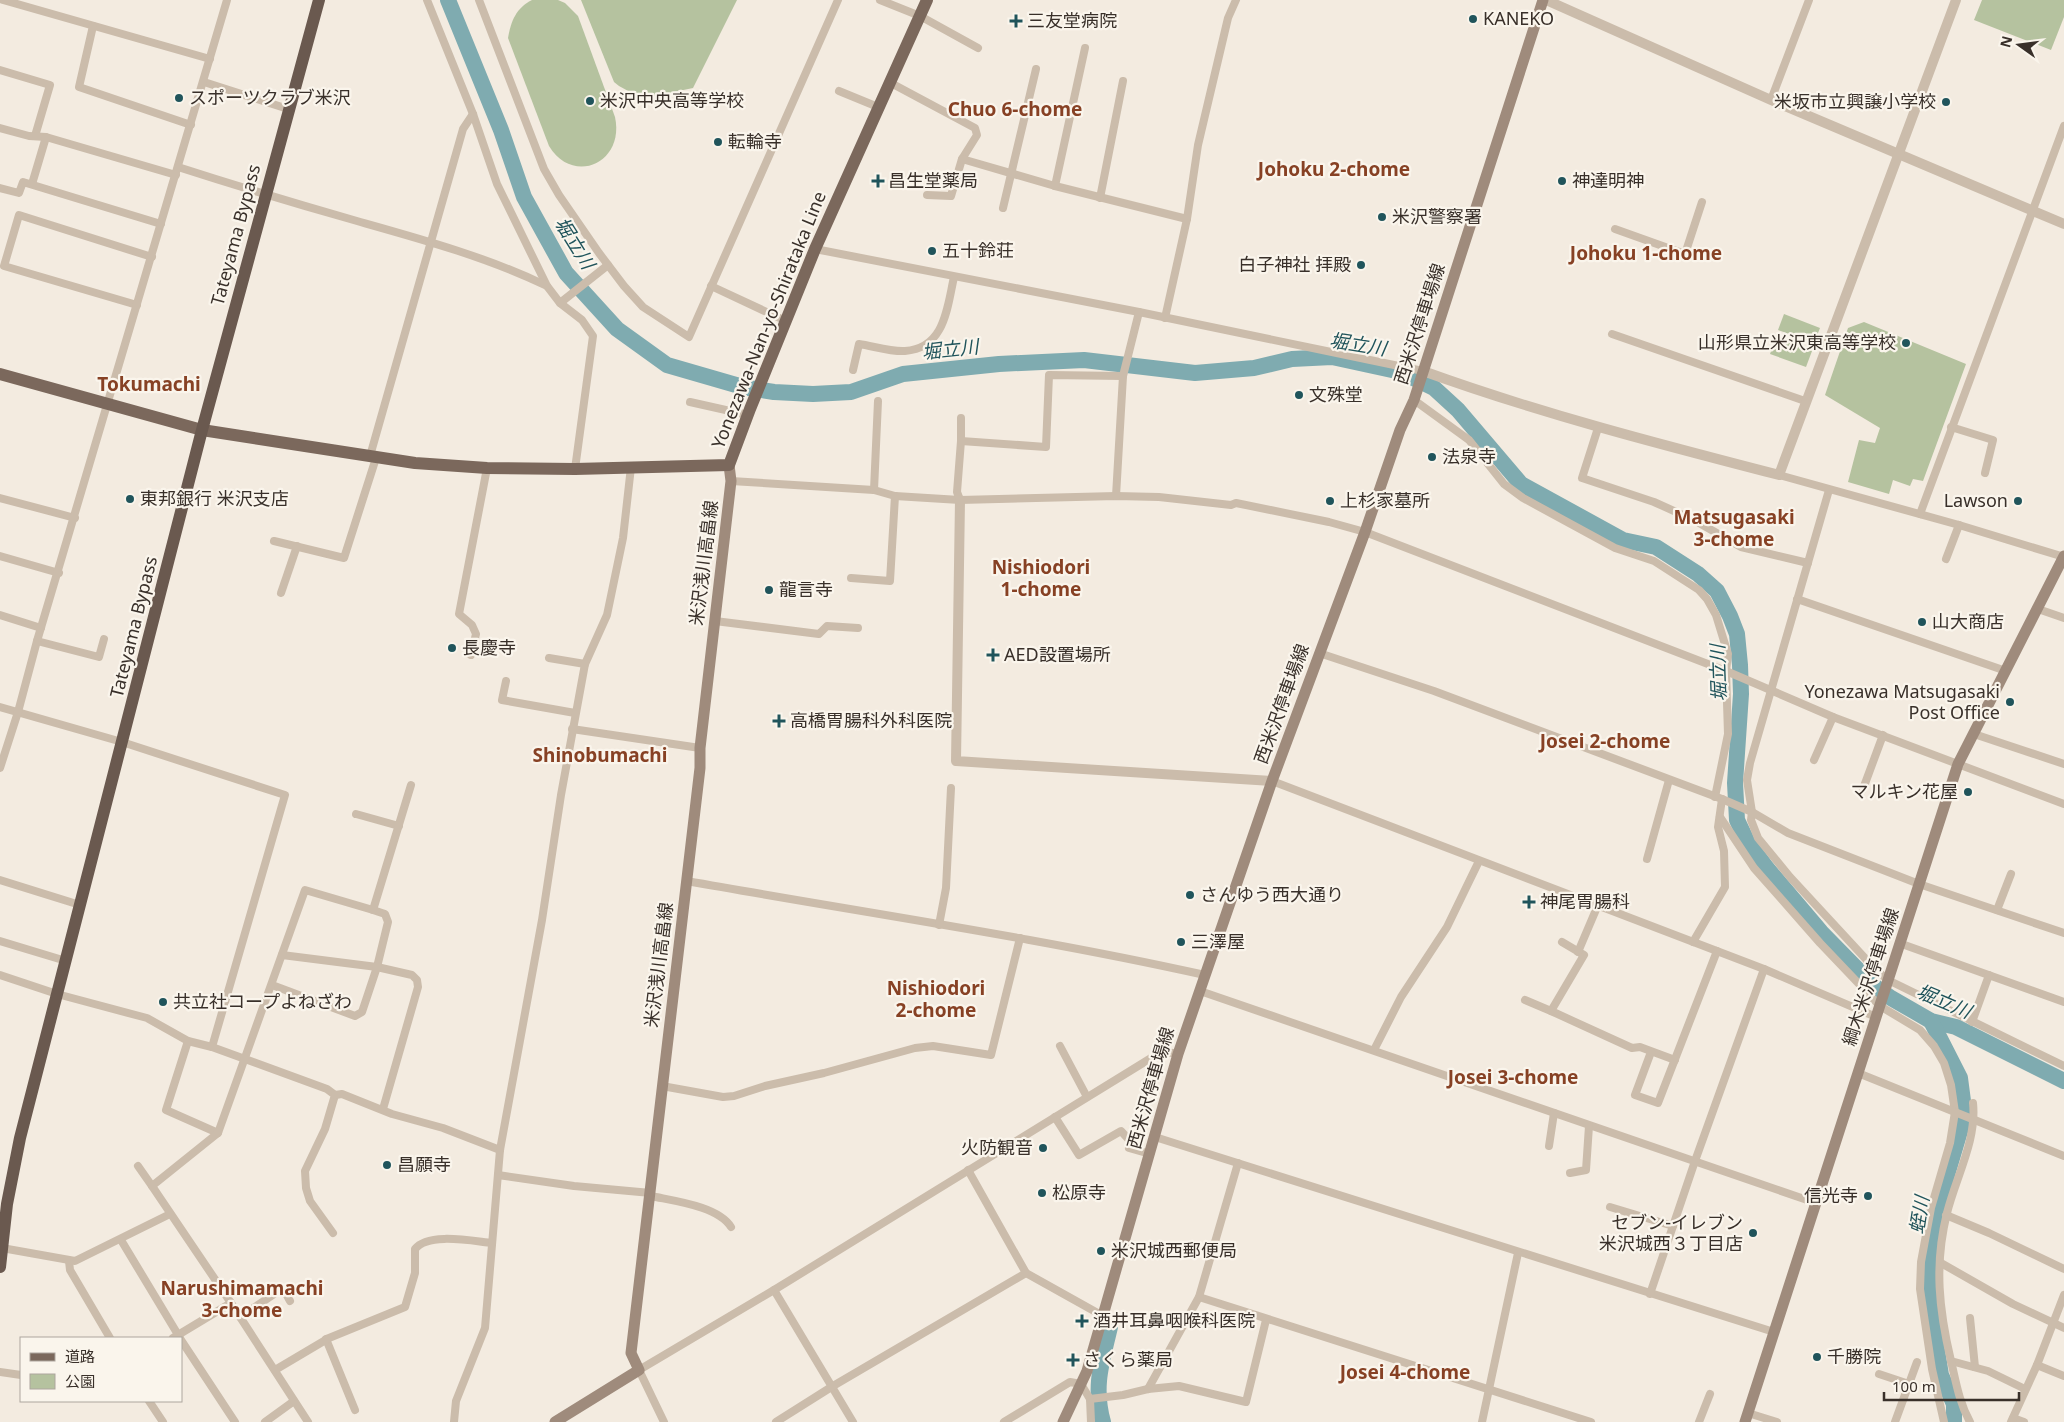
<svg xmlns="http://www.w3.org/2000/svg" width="2064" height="1422" viewBox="0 0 2064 1422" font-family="'Noto Sans','Noto Sans JP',sans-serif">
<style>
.green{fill:#b5c29f}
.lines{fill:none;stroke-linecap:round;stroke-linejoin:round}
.river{stroke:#7fabb0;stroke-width:16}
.minor{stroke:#cbbcab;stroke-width:8}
.tertiary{stroke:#cbbcab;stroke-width:10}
.secondary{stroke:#9f8b7c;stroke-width:11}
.primary{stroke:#7b685c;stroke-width:12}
.trunk{stroke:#6a594f;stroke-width:12}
.poi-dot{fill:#20545b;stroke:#faf5ec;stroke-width:2}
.labels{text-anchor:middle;stroke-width:4.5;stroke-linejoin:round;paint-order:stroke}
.poi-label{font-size:18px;fill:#39302a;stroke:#faf5ec;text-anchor:start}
.street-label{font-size:18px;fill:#39302a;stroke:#faf5ec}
.neighbourhood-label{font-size:19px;font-weight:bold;fill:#874124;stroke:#faf5ec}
.water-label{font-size:19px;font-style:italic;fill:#20545b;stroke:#faf5ec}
</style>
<rect width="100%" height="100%" fill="#f3ebe0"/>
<g class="green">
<path d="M532,0H558L565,3L578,16L615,117C625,163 573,186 549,146L508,38C511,21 516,8 532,0Z"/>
<path d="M581,0H737L693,88L650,97L630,92L619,86L614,82Z"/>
<path d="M1982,0H2064V17L2051,50L1974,20Z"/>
<path d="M1784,314L1820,328L1814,343L1778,330Z"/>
<path d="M1864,322L1966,364L1923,481L1913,479L1910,486L1893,480L1889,494L1848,482L1859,440L1875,443L1880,428L1825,395L1848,328Z"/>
<path d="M1776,338L1812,351L1806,367L1770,354Z"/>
</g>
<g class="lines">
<g class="river">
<path d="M448,0L501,130L524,197L566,273L617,329L667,365L743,387L774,392L813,394L851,392L903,374L999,364L1084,360L1195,373L1254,368L1292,359L1332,357L1401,372L1434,388L1458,410L1521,484L1623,540L1656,547L1698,574L1717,591L1730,616L1737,634L1740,665L1741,694L1735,783L1737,820L1747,841L1766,867L1821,932L1874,986L1891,998L1931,1021L1956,1027L2064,1081"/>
<path d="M1931,1021L1960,1078L1963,1101V1121L1944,1185L1935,1228L1929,1274L1936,1344L1941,1375L1954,1404V1422"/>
<path d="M1103,1422C1093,1386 1102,1362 1110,1327"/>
</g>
<g class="minor">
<path d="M3,0L210,59"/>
<path d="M427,0L473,114L497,184L547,286L560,303L582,320L593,336L575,469"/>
<path d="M479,0L544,169L559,195L599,253L624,286L643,307L689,337L838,0"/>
<path d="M880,0L920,16L978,48"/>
<path d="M93,26L79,87L191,125"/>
<path d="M0,70L50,85L35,136"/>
<path d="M204,82L288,109"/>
<path d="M889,82L975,128L977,135L962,159L951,196L927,195"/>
<path d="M839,91L878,107"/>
<path d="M1771,100L1809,0"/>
<path d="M0,128L29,136L46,137L176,175"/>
<path d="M962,159L1055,186L1187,219"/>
<path d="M178,167C237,186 297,204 357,221C421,239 487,257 547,286"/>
<path d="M32,184L46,137"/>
<path d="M1055,186L1085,48"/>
<path d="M0,188L19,193L23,182L161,224"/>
<path d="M1100,198L1123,81"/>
<path d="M1003,208L1036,69"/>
<path d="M1615,229L1685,254L1702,202"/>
<path d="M815,249L1139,312L1423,371"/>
<path d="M711,286L786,321"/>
<path d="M560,303L608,265"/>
<path d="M137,305L4,266L19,215L152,257"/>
<path d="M1165,318L1187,219L1198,145L1228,18L1236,0"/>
<path d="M1612,334L1805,401"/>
<path d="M853,370L859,344C873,346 891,352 905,351C945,348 947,308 954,277"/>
<path d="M1414,400L1469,440L1504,484L1523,498L1615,548L1654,561L1699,590L1707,599L1716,615L1728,654L1726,671L1728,734L1715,797"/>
<path d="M690,402L748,415"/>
<path d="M1951,427L1993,440L1985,473"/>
<path d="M1598,428L1582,478L1654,502L1694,520L1741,547L1808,563"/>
<path d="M961,441L1046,447L1049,375L1123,376"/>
<path d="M370,456L463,129L473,114"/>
<path d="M1779,475L1959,525L2064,557"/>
<path d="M731,481L874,490L895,496L960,500L1116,496L1159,497L1231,505L1236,503L1329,522L1365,532L1726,671L1833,717L2064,804"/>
<path d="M874,490L878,401"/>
<path d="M1829,490L1750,763L1747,780L1752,812L1751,820L1758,838L1790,877L1875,969L1888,980L2064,1066"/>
<path d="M1116,496L1123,376L1139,312"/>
<path d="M0,498L75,518"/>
<path d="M960,500L957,492L961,441V418"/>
<path d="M1920,514L2064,126"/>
<path d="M274,541L344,558L376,458"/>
<path d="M0,556L59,573"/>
<path d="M1946,559L1959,525"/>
<path d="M851,578L890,581L895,496"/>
<path d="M281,593L297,546"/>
<path d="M1797,599L2006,671"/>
<path d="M2038,609L2064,618"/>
<path d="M0,615L41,628"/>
<path d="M715,621L819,634L827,626L858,628"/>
<path d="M37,641L99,657L104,639"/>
<path d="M1319,653L1434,691L1722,799L1752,812L1788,833L1919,884L2064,933"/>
<path d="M471,655L476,634L472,625L459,614L487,468"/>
<path d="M549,658L585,664"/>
<path d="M506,681L502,700L575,713"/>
<path d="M0,707L122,742L285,795L212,1047"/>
<path d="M572,729L700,748"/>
<path d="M1974,734L2064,764"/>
<path d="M1814,760L1833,717"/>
<path d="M0,768L18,712L37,641L227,0"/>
<path d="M1272,781L1764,969L1876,1017"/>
<path d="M1863,789L1883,735"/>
<path d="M356,814L399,826"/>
<path d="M1720,817L1754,868L1820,943L1880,1006L1920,1030L1934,1046L1944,1063L1951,1085L1955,1112L1950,1143L1931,1208L1921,1262L1920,1289L1932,1369L1944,1422"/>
<path d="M1647,859L1669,780"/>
<path d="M0,880L80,905"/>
<path d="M687,881C860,912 1034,937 1205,975"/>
<path d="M1997,910L2011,874"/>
<path d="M939,925L946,888L951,788"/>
<path d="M0,941L66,961"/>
<path d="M1562,942L1584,955L1551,1011L1632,1048L1640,1047L1675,1060"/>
<path d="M1693,942L1725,887L1724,851L1718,827L1722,799"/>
<path d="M1899,943L2064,1002"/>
<path d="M1578,952L1598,905"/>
<path d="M282,955L377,967L412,975L417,980L418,987L383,1109"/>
<path d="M0,975L57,994L147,1018L188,1041L212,1047L327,1089L335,1095L325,1129L305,1171L306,1188L310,1201L333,1233"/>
<path d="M272,985L355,1016L362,1012L377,967L388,922L385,914L373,910L411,785"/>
<path d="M1200,991L1816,1203"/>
<path d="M1525,1000L1551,1011"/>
<path d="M1972,1022L1989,975"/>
<path d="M188,1041L166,1110L218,1133"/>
<path d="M1060,1046L1087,1097"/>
<path d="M1374,1050L1401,997L1447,927L1479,861"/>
<path d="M1651,1052L1635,1095L1658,1103L1717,951"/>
<path d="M1858,1073L2064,1156"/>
<path d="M662,1086L723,1097L734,1096L765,1086L824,1073L915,1048L933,1046L991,1055L1020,938"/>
<path d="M335,1095L342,1094L392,1114L443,1128L500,1150"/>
<path d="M1055,1117L1079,1155L1121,1131L1131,1142L1129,1148L1150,1154"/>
<path d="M1155,1137L1774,1332"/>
<path d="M1549,1146L1554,1113"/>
<path d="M138,1166L152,1186"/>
<path d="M968,1170L1026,1273L1103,1316"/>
<path d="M1570,1173L1586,1170L1589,1126"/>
<path d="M498,1175L574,1186L651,1193"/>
<path d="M651,1196C674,1201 718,1206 731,1227"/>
<path d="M1610,1207L1673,1226"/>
<path d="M1946,1215L1989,1233L2064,1269"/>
<path d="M121,1240L180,1338"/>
<path d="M2,1248L75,1261L170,1214"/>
<path d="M69,1261L70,1270L110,1338"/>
<path d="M1941,1263L2013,1304L2064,1328"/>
<path d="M774,1290L853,1422"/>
<path d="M1650,1294L1695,1161L1764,969"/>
<path d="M1199,1297L1591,1422"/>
<path d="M240,1317L283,1288L290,1301"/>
<path d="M1970,1318L1975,1367"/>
<path d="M173,1338L231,1303"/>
<path d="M326,1339L355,1410"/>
<path d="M181,1340L235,1422"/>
<path d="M1951,1361L1988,1371L2025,1389"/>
<path d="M2037,1365L2064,1376"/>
<path d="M275,1370L329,1338L405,1307L415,1273V1249C428,1232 472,1241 492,1243"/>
<path d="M0,1372L21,1375"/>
<path d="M1879,1374L1909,1384"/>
<path d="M1148,1389L1199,1297L1238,1163"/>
<path d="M1090,1399L1123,1395L1148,1389L1179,1386L1246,1402L1266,1320"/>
<path d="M149,1401L163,1422"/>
<path d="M1748,1413L1777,1422"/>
<path d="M2013,1418L2024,1422"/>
<path d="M265,1422L294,1401"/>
<path d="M308,1422L231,1303L152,1186L218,1133L305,890L373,910"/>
<path d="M454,1422L456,1401L485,1328L500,1150L542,920L561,795L585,664L607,615L623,538L631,467"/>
<path d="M664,1422L639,1370L774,1290L1156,1055L1167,1052L1178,1054"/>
<path d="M776,1422L833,1386L1026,1273"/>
<path d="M1004,1422L1070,1382L1081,1384L1090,1399L1091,1422"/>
<path d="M1482,1422L1518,1253"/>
<path d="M1699,1422L1710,1394"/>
<path d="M1895,1422L1917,1362"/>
<path d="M1970,1422C1959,1402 1956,1382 1951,1361C1939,1310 1934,1265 1947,1213C1956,1177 1977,1140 1973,1103"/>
<path d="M2011,1422L2037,1365L2064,1295"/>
</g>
<g class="tertiary">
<path d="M1546,0L1771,100L2064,224"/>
<path d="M1423,371C1539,413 1659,444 1779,475L1956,0"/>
<path d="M960,500L956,761L1272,781"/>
</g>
<g class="secondary">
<path d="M555,1422L639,1370L631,1353L700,768V748L731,481L729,465"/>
<path d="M1063,1422L1087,1371L1178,1054L1272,781L1365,532L1400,430L1414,400L1543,0"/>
<path d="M1745,1422L1958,764L2064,556"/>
</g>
<path class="primary" d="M0,374L202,430L415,463L487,468L575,469L729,465L750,409L815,249L927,0"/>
<path class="trunk" d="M0,1267L7,1204L20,1138L202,430L319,0"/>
</g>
<g class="poi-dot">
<circle cx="1473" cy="19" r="5"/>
<path d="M1013.5 13.5h5v5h5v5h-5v5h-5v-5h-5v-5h5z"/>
<circle cx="179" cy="98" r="5"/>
<circle cx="590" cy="101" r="5"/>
<circle cx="1946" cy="102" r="5"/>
<circle cx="718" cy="142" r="5"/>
<path d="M875.5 173.5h5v5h5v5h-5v5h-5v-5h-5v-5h5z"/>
<circle cx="1562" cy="181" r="5"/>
<circle cx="1382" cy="217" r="5"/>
<circle cx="932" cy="251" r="5"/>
<circle cx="1361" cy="265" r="5"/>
<circle cx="1906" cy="343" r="5"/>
<circle cx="1299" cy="395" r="5"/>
<circle cx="1432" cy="457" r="5"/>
<circle cx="130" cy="499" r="5"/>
<circle cx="1330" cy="501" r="5"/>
<circle cx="2018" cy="501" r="5"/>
<circle cx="769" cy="590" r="5"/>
<circle cx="1922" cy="622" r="5"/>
<circle cx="452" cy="648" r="5"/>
<path d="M990.5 647.5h5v5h5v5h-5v5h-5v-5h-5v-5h5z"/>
<circle cx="2010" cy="702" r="5"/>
<path d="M776.5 713.5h5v5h5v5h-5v5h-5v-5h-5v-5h5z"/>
<circle cx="1968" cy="792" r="5"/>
<circle cx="1190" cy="895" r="5"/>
<path d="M1526.5 894.5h5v5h5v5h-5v5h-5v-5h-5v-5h5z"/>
<circle cx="1181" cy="942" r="5"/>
<circle cx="163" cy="1002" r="5"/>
<circle cx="1043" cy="1148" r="5"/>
<circle cx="387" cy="1165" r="5"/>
<circle cx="1042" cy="1193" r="5"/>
<circle cx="1868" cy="1196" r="5"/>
<circle cx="1753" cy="1233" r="5"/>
<circle cx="1101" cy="1251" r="5"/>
<path d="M1079.5 1313.5h5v5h5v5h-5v5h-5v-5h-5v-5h5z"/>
<circle cx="1817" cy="1357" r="5"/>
<path d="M1070.5 1352.5h5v5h5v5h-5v5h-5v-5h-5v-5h5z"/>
</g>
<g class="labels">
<g class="poi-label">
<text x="1483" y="25">KANEKO</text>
<text x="1027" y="27">三友堂病院</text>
<text x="189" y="104">スポーツクラブ米沢</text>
<text x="600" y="107">米沢中央高等学校</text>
<text x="1936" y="108" text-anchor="end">米坂市立興譲小学校</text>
<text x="728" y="148">転輪寺</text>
<text x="888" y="187">昌生堂薬局</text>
<text x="1572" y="187">神達明神</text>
<text x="1392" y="223">米沢警察署</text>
<text x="942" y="257">五十鈴荘</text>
<text x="1351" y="271" text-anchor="end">白子神社 拝殿</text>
<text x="1896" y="349" text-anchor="end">山形県立米沢東高等学校</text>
<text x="1309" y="401">文殊堂</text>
<text x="1442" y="463">法泉寺</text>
<text x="140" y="505">東邦銀行 米沢支店</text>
<text x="1340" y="507">上杉家墓所</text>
<text x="2008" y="507" text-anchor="end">Lawson</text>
<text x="779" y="596">龍言寺</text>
<text x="1932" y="628">山大商店</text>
<text x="462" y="654">長慶寺</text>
<text x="1004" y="661">AED設置場所</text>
<text x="2000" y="698" text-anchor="end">Yonezawa Matsugasaki<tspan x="2000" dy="21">Post Office</tspan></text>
<text x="790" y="727">高橋胃腸科外科医院</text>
<text x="1958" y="798" text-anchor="end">マルキン花屋</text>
<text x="1200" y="901">さんゆう西大通り</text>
<text x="1540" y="908">神尾胃腸科</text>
<text x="1191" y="948">三澤屋</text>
<text x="173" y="1008">共立社コープよねざわ</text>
<text x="1033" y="1154" text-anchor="end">火防観音</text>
<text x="397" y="1171">昌願寺</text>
<text x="1052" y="1199">松原寺</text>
<text x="1858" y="1202" text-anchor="end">信光寺</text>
<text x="1743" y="1229" text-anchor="end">セブン-イレブン<tspan x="1743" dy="21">米沢城西３丁目店</tspan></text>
<text x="1111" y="1257">米沢城西郵便局</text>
<text x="1093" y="1327">酒井耳鼻咽喉科医院</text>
<text x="1827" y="1363">千勝院</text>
<text x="1083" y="1366">さくら薬局</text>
</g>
<g class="street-label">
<text transform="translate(236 235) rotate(-75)" y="6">Tateyama Bypass</text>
<text transform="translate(769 320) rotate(-68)" y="6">Yonezawa-Nan-yo-Shirataka Line</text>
<text transform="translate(1420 324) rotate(-72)" y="6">西米沢停車場線</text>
<text transform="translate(704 563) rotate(-83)" y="6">米沢浅川高畠線</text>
<text transform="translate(134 627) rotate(-76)" y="6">Tateyama Bypass</text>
<text transform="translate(1282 704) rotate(-70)" y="6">西米沢停車場線</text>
<text transform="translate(659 965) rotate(-83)" y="6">米沢浅川高畠線</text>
<text transform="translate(1871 977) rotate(-72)" y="6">綱木米沢停車場線</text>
<text transform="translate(1151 1088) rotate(-74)" y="6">西米沢停車場線</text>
</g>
<g class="neighbourhood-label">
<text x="1015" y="116">Chuo 6-chome</text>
<text x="1334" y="176">Johoku 2-chome</text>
<text x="1646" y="260">Johoku 1-chome</text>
<text x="149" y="391">Tokumachi</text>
<text x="1734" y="524">Matsugasaki<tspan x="1734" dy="22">3-chome</tspan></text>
<text x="1041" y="574">Nishiodori<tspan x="1041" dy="22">1-chome</tspan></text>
<text x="1605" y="748">Josei 2-chome</text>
<text x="600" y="762">Shinobumachi</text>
<text x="936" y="995">Nishiodori<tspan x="936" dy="22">2-chome</tspan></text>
<text x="1513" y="1084">Josei 3-chome</text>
<text x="242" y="1295">Narushimamachi<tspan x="242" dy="22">3-chome</tspan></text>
<text x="1405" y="1379">Josei 4-chome</text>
</g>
<g class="water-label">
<text transform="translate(575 243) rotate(58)" y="7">堀立川</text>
<text transform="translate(1358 344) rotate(9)" y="7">堀立川</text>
<text transform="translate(950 349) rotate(-6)" y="7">堀立川</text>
<text transform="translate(1718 673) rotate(-92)" y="7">堀立川</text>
<text transform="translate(1944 1001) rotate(23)" y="7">堀立川</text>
<text transform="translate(1919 1215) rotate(-81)" y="7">蛭川</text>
</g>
</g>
<rect x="20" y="1337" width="162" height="65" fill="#faf5ec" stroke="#ada69e"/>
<rect x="30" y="1353" width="25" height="8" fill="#7b685c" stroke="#ada69e"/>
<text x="65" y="1362" font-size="15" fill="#39302a">道路</text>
<rect x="30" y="1374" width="25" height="15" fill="#b5c29f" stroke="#ada69e"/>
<text x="65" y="1387" font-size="15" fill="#39302a">公園</text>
<g transform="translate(2019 45) rotate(284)" stroke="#faf5ec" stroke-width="4" paint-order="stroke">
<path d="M0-4L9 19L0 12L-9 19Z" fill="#39302a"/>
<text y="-8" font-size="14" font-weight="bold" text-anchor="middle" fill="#39302a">N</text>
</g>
<path d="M1884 1392v8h135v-8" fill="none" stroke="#39302a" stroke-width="2.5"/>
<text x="1892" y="1392" font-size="15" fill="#39302a" stroke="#faf5ec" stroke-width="4" paint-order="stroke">100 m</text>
</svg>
